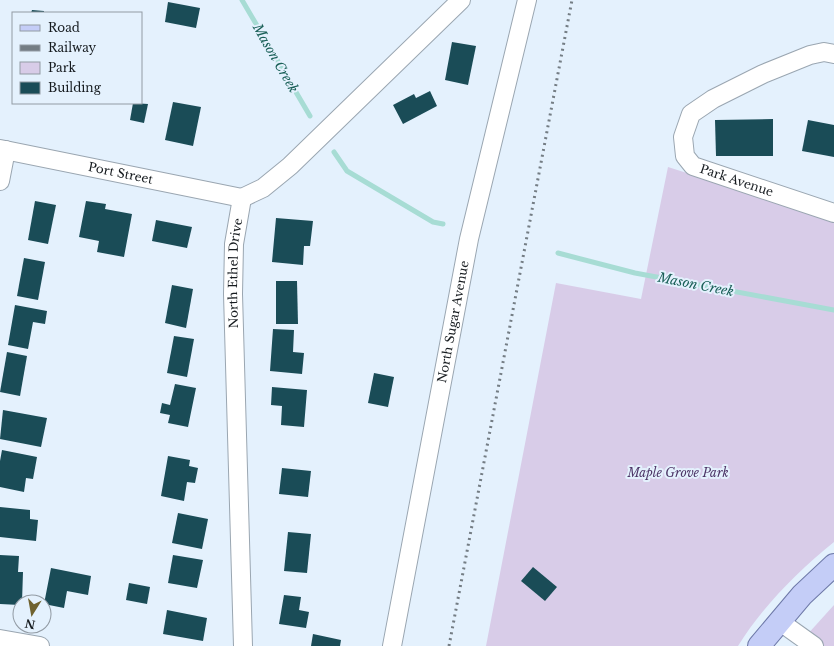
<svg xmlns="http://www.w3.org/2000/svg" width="834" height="646" viewBox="0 0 834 646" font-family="'Libre Baskerville',serif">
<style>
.green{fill:#d8cce8}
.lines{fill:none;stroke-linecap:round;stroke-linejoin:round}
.stream{stroke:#a7dcd4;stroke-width:5}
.building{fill:#1a4c57}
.minor-casing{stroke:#9aa6b1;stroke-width:20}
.major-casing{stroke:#6e79a8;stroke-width:24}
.minor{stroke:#fff;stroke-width:18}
.major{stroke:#c4cdf7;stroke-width:22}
.rail{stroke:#747d84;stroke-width:3;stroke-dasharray:2 4;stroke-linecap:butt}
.labels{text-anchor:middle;stroke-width:4;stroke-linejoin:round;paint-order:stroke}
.street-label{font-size:12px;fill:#161b1f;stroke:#e4f1fd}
.park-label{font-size:12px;font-style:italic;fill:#4d3567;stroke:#e4f1fd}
.water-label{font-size:13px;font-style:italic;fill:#1a6058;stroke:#e4f1fd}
</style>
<rect width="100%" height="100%" fill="#e4f1fd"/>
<g class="green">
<path d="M668,167L834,220V542C797,572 763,606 738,646H486L556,283L641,299Z"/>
<path d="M834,605V646H797Z"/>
</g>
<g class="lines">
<g class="stream">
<path d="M242,0L310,116"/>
<path d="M334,152L347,171L433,222L443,224"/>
<path d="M558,253L635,273L834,310"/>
</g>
</g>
<g class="building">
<path d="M168,2L200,8L196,28L165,22Z"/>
<path d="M32,10L44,11V13H31Z"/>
<path d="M452,42L476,46L468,85L445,80Z"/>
<path d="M430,91L437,106L403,124L393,105L414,94L416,98Z"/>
<path d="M173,102L201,107L193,146L165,140Z"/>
<path d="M133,103L148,104L144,123L130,120Z"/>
<path d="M773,119V156H716L715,120Z"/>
<path d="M808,120L834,125V157L802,151Z"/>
<path d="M35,201L56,205L48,244L28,240Z"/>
<path d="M86,201L106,204L105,209L132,214L124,257L97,252L99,241L79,237Z"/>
<path d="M276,218L313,221L310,246H304L303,265L272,262Z"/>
<path d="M156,220L192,227L187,248L152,241Z"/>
<path d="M24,258L45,262L38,300L17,296Z"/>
<path d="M276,281H297L298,324H276Z"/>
<path d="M172,285L193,289L186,328L165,323Z"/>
<path d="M15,305L47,311L45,324L33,322L28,349L8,345Z"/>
<path d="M273,329L294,330L293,352L304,353L302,374L270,371Z"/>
<path d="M174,336L194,339L187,377L167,373Z"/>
<path d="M7,352L27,356L20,396L0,392Z"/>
<path d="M374,373L394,377L388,407L368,403Z"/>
<path d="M175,384L196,388L188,427L168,423L170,415L160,413L162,403L170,405Z"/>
<path d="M272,387L307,390L304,427L281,425L282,406L271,405Z"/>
<path d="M3,410L47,418L41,447L0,439Z"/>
<path d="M2,450L37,457L33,479L26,478L24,492L0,487V461Z"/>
<path d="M168,456L190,460L189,466L198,468L195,483L187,482L184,501L161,496Z"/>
<path d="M282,468L311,471L308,497L279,494Z"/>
<path d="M0,507L30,510V519L38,520L36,541L0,537Z"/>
<path d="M178,513L208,519L202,549L172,543Z"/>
<path d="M288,532L311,534L307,573L284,571Z"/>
<path d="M0,555L19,556L18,572H23L22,602H20V605L0,604Z"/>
<path d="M173,555L203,560L197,588L168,583Z"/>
<path d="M533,567L557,587L545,601L521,581Z"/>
<path d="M51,568L91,576L88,595L67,591L64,608L44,604Z"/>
<path d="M129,583L150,587L147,604L126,600Z"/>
<path d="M284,595L301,597L299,610L309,612L306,628L279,624Z"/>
<path d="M167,610L207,618L203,641L163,634Z"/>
<path d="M313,634L341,640L340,646H311Z"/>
</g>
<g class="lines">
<g class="minor-casing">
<g id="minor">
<path id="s1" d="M834,54L824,52L810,55L763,74L713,99L691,114L683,137L685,156L693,166L834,213"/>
<path id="s2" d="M0,149L242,198"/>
<path d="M0,181L6,150"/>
<path d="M779,621L814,646"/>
<path d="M0,639L40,646"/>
<path id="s3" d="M243,646L233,294L234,244L242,198L263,188L290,166L461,0"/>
<path id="s4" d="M392,646L469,239L527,0"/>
</g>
</g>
<g class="major-casing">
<path id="major" d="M759,646L802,595L834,565"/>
</g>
<use href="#minor" class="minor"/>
<use href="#major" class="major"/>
<path class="rail" d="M449,646L572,0"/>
</g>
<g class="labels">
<g class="street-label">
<text dy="4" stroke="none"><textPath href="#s2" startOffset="123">Port Street</textPath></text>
<text dy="4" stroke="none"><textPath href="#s1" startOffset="260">Park Avenue</textPath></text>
<text dy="4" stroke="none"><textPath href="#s3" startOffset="373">North Ethel Drive</textPath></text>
<text dy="4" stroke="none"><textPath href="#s4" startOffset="330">North Sugar Avenue</textPath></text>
</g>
<g class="park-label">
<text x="678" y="477">Maple Grove Park</text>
</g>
<g class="water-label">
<text transform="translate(276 58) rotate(60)" y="5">Mason Creek</text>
<text transform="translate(696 284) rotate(11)" y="5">Mason Creek</text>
</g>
</g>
<rect x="12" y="12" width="130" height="92" fill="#e4f1fd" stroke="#929ba4"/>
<rect x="20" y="25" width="20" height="6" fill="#c4cdf7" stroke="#929ba4"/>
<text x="48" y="32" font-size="12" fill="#161b1f">Road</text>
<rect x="20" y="45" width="20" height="6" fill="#747d84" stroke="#929ba4"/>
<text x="48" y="52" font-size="12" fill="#161b1f">Railway</text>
<rect x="20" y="62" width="20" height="12" fill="#d8cce8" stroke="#929ba4"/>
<text x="48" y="72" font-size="12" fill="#161b1f">Park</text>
<rect x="20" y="82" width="20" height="12" fill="#1a4c57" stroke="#929ba4"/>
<text x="48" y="92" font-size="12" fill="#161b1f">Building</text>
<g transform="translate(32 614) rotate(191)"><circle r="19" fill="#e4f1fd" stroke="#929ba4"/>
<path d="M0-3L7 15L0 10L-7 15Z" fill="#6f622f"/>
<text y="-6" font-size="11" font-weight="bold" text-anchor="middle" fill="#161b1f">N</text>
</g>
</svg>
